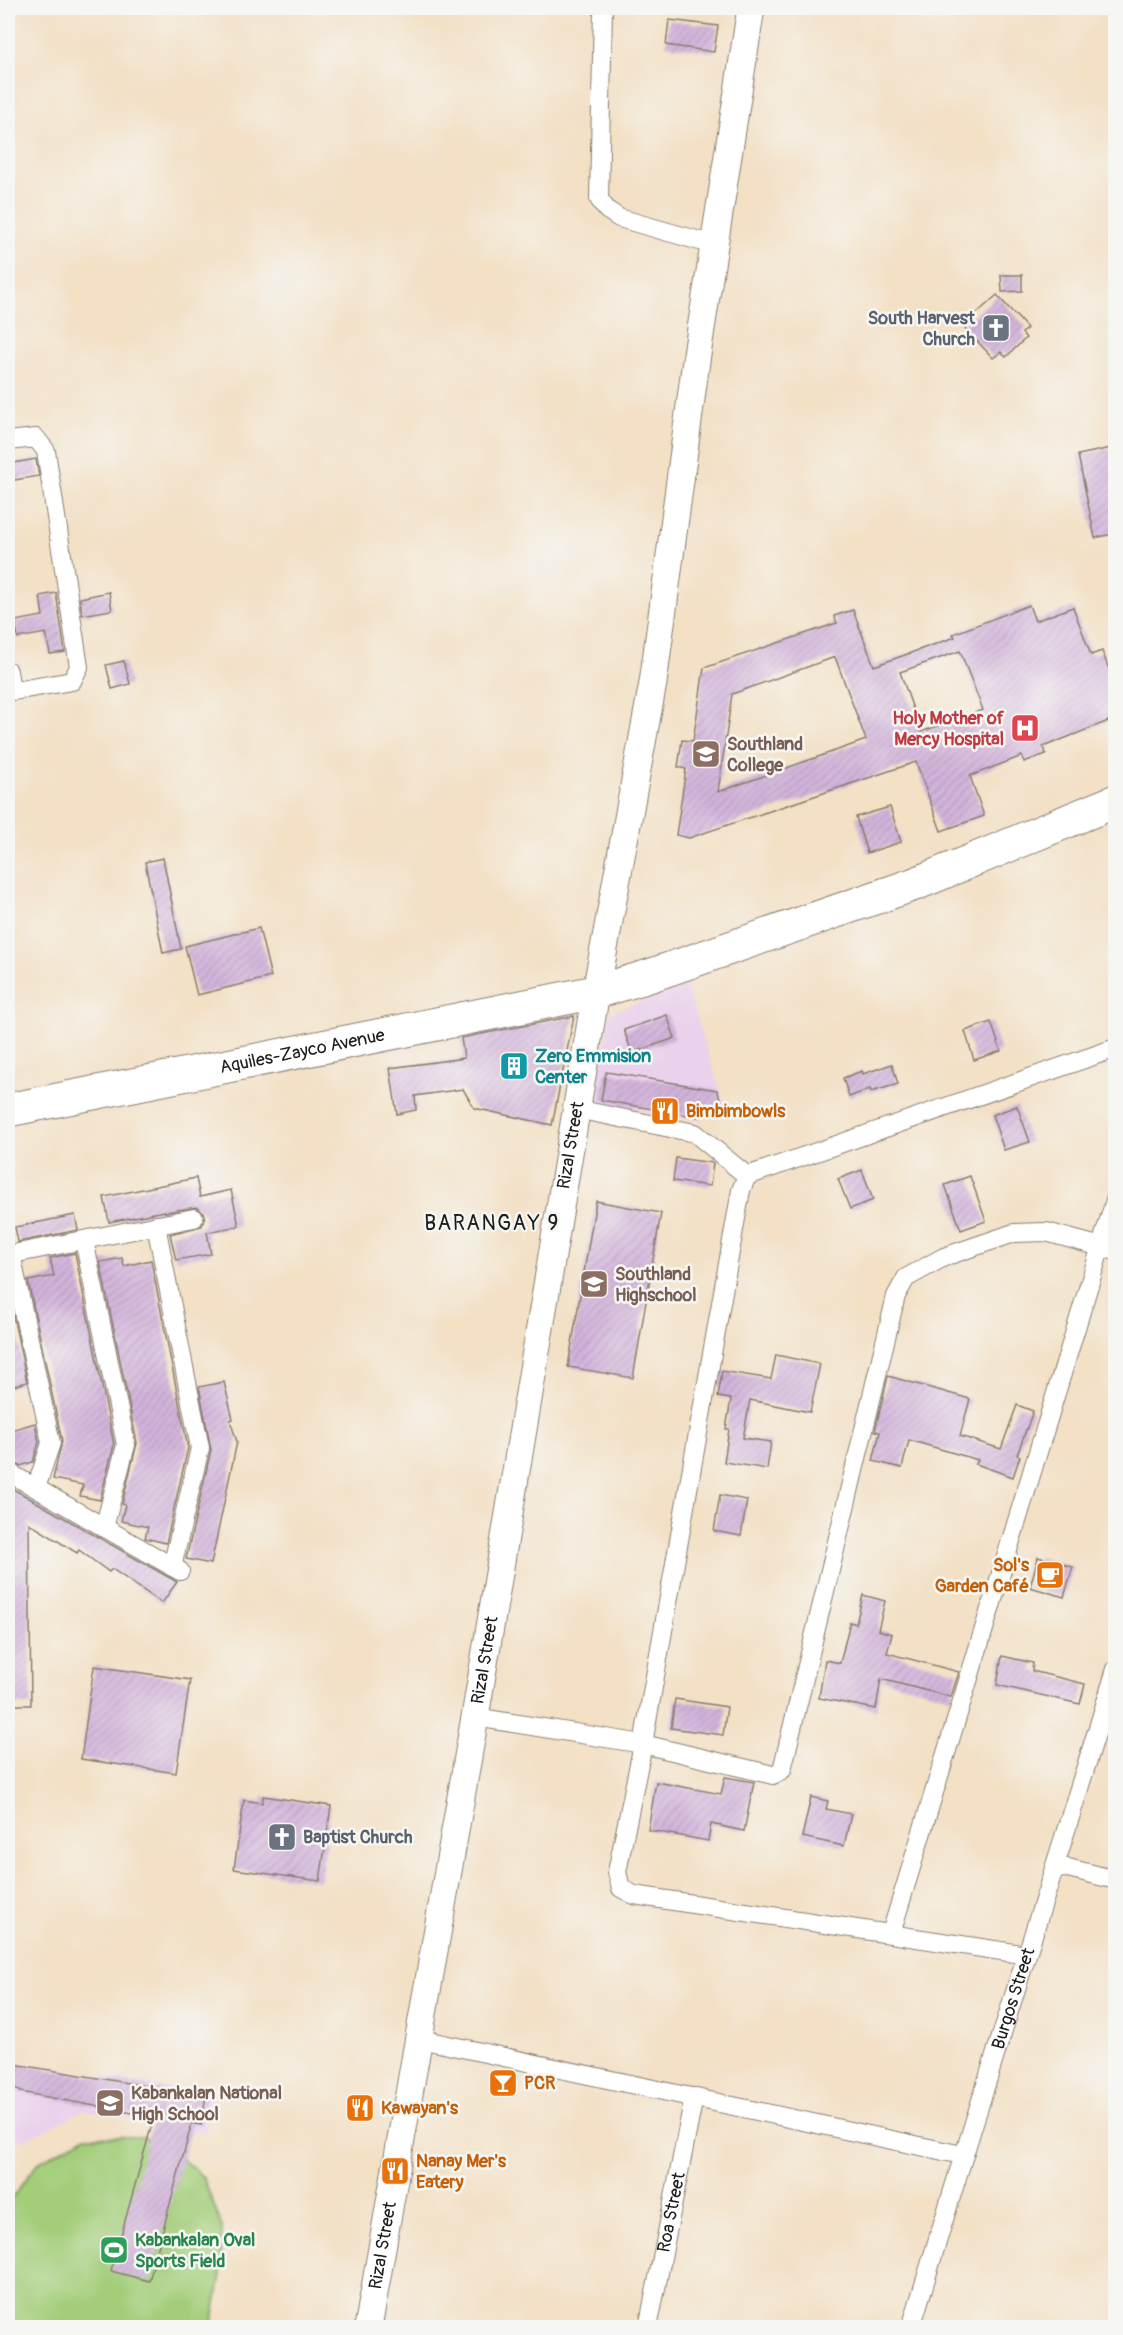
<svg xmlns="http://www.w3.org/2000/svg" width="1123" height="2335" viewBox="0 0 1123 2335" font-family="Pangolin,sans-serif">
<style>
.built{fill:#ead1ec}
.pitch{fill:#a3cd79;stroke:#60744a;stroke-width:1.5}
.building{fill:url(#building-hatch);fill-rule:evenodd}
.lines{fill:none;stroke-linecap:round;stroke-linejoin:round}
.street-casing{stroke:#887e70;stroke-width:20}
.secondary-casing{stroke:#887e70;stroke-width:29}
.highway-casing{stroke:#887e70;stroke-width:35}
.street{stroke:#fff;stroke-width:18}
.secondary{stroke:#fff;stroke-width:27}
.highway{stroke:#fff;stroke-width:33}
.labels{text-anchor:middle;stroke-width:5;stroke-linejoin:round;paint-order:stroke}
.worship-label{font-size:18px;font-weight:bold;fill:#5b616d;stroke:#f6f6f2;text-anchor:end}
.health-label{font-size:18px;font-weight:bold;fill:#be3a42;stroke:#f6f6f2;text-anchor:end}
.education-label{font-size:18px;font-weight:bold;fill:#785e54;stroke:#f6f6f2;text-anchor:start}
.street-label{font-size:18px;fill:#1c1c1c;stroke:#f6f6f2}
.culture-label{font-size:18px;font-weight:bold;fill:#0d838f;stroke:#f6f6f2;text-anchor:start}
.food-label{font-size:18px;font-weight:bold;fill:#c56008;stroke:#f6f6f2;text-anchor:start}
.leisure-label{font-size:18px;font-weight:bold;fill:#27864d;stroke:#f6f6f2;text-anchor:start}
.quarter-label{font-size:21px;letter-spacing:1.5px;fill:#1c1c1c;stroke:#f6f6f2}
</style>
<defs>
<pattern id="building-hatch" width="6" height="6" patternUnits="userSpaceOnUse" patternTransform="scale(1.5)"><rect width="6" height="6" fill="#d3b4db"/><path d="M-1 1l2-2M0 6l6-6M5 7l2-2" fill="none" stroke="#b59abb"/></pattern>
</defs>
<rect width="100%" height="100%" fill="#f6f6f2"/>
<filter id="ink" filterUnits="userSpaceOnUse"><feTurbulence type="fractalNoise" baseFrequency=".0167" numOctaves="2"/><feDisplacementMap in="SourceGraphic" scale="12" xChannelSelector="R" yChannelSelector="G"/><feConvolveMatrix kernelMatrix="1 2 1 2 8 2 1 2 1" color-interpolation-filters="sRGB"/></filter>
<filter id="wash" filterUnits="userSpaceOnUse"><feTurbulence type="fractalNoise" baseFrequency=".008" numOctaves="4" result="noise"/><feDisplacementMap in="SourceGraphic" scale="24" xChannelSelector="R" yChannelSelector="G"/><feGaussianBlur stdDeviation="1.35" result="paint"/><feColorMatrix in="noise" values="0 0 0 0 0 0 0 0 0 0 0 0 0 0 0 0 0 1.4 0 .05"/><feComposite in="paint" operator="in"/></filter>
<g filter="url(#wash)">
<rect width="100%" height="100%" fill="#f3e0c5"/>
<g class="built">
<path d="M686,986L726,1109L699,1120L595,1103L609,1013Z"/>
<path d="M8,2061L215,2096L205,2133L85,2110L24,2140L8,2138Z"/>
</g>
<path class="pitch" d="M86,2136L144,2137L180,2157L203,2177L222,2227L221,2274L212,2327H8V2203L38,2163Z"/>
<g id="blocks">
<g class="building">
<path d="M669,20L718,26L714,52L666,45Z"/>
<path d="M1001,275H1022V291L1002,292Z"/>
<path d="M997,295L1027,328L1022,333L1026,338L1006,357L1001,352L993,358L963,326Z"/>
<path d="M1116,447V533L1095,538L1078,455Z"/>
<path d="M36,459L39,476L8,481V464Z"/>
<path d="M109,592L112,610L82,615L80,598Z"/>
<path d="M56,593L65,652L50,654L46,633L18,638L15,621L43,616L40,596Z"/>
<path d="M1029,605L1035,621L1073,607L1091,655L1102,651L1116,688V718L1043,747L1046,754L1024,762L1022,756L970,776L984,816L941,831L916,762L689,838L676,835L686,769L678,767L682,740L693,741L704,668L837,623L834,616L853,610L874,666L955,637L953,634ZM960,651L983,710L921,732L900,672ZM835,657L866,740L718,792L732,694Z"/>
<path d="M124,661L130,684L112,689L106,665Z"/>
<path d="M890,807L901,842L867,853L856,817Z"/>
<path d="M163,858L181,949L163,953L145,862Z"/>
<path d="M259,928L271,977L197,995L185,946Z"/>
<path d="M667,1015L675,1038L632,1053L624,1030Z"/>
<path d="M574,1016L552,1125L474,1108L463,1089L415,1096L416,1110L397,1114L390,1068L464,1058L461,1038Z"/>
<path d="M991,1022L1001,1051L974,1060L965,1031Z"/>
<path d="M892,1064L898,1084L871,1092L870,1089L849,1097L843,1078L862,1071L863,1074Z"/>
<path d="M606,1072L717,1090L723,1107L698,1117L601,1100Z"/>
<path d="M1017,1106L1030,1142L1004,1150L992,1115Z"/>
<path d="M676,1158L713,1163L710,1186L673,1181Z"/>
<path d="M862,1170L873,1200L850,1209L838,1179Z"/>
<path d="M970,1176L986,1221L961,1230L945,1185Z"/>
<path d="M196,1178L200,1197L231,1190L239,1226L207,1232L211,1254L176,1260L170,1234L202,1226L205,1215L197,1207L165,1212V1211L109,1222L104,1197Z"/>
<path d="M596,1201L661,1213L633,1378L568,1367Z"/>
<path d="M75,1215L78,1230L18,1242L15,1227Z"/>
<path d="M75,1253L114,1445L100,1500L80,1496L83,1485L53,1479L62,1441L28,1281L54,1276L50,1258Z"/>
<path d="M122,1258L124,1266L151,1260L188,1448L166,1543L145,1538L148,1527L121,1521L125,1505L122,1504L137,1443L100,1262Z"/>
<path d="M8,1292L27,1382L8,1388Z"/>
<path d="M776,1355L820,1364L810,1412L750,1400L743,1438L771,1442L767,1469L724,1462L729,1429H726L731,1399L718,1397L722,1371L771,1379Z"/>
<path d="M888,1376L970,1399L960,1436L1001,1449L1017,1405L1033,1411L1017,1455L1020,1456L1013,1477L976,1464L978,1460L909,1440L902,1468L873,1461L880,1432L875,1431Z"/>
<path d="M224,1382L233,1419L230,1420L237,1442L211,1564L186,1559L211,1450L199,1387Z"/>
<path d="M35,1423L39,1442L33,1462L20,1466L11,1462L8,1449V1431Z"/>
<path d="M8,1486L177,1582L162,1603L112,1569L109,1572L79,1550L77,1553L29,1523L31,1705H8Z"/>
<path d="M720,1495L747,1500L741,1536L714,1531Z"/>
<path d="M1038,1557L1073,1567L1064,1597L1030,1587Z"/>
<path d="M863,1595L885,1601L878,1630L892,1634L887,1653L959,1672L951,1697L881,1679L876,1709L819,1698L825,1660L840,1663L850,1622L856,1624Z"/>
<path d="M1002,1656L1033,1663L1032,1671L1085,1684L1080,1704L997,1685Z"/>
<path d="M94,1666L190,1680L176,1773L81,1759Z"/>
<path d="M675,1699L727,1707L723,1735L671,1728Z"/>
<path d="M725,1777L754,1782L744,1831L711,1824L708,1841L648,1830L656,1782L721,1794Z"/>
<path d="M263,1796L331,1806L320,1881L234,1869L244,1800L262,1803Z"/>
<path d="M811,1797L828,1801L826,1809L851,1814L844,1846L802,1837Z"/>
<path d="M8,2063L206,2096L201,2125L192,2123L149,2281L111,2271L154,2117L20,2092V2090L8,2087Z"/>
</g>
</g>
</g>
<g filter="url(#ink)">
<use href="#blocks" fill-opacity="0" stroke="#887e70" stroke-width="1.5"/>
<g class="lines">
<g class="street-casing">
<g id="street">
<path d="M603,8L599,199L607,210L619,218L714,245"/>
<path d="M8,441L36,438L46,451L79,667L72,681L8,692"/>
<path d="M8,671L11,691"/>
<path d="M576,1109L695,1133L747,1176"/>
<path d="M156,1225L200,1448L172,1567"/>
<path d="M84,1240L126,1445L104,1528"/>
<path d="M11,1254L51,1443L36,1488"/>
<path d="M8,1255L194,1218"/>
<path d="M8,1472L180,1571"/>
<path d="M475,1717L643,1744L773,1775L782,1770L896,1296L906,1278L944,1257L1014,1233L1046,1232L1116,1251"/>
<path d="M1055,1869L1068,1868L1116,1880"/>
<path d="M891,1933L1116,1197"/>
<path d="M1027,1955L634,1895L621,1888L617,1872L643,1744L741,1190L747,1176L1116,1048"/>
<path d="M420,2039L962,2155"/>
<path id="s1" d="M648,2328L694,2097"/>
<path id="s2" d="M911,2328C977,2107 1049,1889 1116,1669"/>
</g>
</g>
<g class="secondary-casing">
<g id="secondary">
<path id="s3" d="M368,2328L475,1717L596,992L653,683L696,361L751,8"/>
</g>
</g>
<g class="highway-casing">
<g id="highway">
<path id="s4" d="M8,1110L596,992L649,976L915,884L1116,801"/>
</g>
</g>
<use href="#street" class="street"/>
<use href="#secondary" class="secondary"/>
<use href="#highway" class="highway"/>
</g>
</g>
<defs>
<g id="church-square" transform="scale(1.5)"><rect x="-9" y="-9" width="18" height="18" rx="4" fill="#6b7280" stroke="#f6f6f2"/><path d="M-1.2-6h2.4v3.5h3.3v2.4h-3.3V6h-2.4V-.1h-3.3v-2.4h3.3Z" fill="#fff"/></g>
<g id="hospital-square" transform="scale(1.5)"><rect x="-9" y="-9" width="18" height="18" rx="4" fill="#e0444e" stroke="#f6f6f2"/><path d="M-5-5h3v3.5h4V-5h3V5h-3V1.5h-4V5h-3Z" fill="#fff"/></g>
<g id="school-square" transform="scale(1.5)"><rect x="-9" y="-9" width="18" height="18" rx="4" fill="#8d6e63" stroke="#f6f6f2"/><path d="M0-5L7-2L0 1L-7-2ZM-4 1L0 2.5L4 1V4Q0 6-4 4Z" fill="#fff"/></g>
<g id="building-square" transform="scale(1.5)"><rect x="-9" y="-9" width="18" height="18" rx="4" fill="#0f9aa8" stroke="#f6f6f2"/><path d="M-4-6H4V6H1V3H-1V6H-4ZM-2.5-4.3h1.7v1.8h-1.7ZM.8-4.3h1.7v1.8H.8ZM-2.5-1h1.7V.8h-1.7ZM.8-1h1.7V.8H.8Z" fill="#fff"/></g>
<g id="restaurant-square" transform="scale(1.5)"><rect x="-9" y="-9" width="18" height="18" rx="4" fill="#e8710a" stroke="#f6f6f2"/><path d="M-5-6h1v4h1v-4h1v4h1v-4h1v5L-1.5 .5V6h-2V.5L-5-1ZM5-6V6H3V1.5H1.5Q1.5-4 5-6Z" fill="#fff"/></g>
<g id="cafe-square" transform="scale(1.5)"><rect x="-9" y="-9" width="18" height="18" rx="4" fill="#e8710a" stroke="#f6f6f2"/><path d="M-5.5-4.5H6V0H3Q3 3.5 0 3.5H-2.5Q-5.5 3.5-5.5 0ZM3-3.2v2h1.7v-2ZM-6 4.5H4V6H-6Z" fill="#fff"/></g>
<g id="bar-square" transform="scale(1.5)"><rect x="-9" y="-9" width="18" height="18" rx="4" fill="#e8710a" stroke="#f6f6f2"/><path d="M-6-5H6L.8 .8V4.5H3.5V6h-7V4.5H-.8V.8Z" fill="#fff"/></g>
<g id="stadium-square" transform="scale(1.5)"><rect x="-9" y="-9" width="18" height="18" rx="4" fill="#2e9e5b" stroke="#f6f6f2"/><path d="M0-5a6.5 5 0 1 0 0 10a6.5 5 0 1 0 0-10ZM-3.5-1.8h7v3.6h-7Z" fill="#fff"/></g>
</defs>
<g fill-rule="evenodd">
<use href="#church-square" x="996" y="328"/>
<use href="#hospital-square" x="1025" y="728"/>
<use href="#school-square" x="706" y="754"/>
<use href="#building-square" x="514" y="1066"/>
<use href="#restaurant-square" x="665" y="1111"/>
<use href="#school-square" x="594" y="1284"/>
<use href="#cafe-square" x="1050" y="1575"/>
<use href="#church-square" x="282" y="1837"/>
<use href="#bar-square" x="503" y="2083"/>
<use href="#school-square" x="110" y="2103"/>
<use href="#restaurant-square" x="360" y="2108"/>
<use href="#restaurant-square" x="395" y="2171"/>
<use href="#stadium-square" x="114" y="2250"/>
</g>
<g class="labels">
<g class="worship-label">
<text x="975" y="324">South Harvest<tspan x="975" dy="21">Church</tspan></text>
<text x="303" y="1843" text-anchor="start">Baptist Church</text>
</g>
<g class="health-label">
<text x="1004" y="724">Holy Mother of<tspan x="1004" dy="21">Mercy Hospital</tspan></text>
</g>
<g class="education-label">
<text x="727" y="750">Southland<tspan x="727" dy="21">College</tspan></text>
<text x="615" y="1280">Southland<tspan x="615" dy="21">Highschool</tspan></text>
<text x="131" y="2099">Kabankalan National<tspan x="131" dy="21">High School</tspan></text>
</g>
<g class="street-label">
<text dy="6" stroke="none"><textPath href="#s4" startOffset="300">Aquiles-Zayco Avenue</textPath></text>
<text dy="6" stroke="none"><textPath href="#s3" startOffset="1200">Rizal Street</textPath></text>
<text dy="6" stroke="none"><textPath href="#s3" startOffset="678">Rizal Street</textPath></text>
<text dy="6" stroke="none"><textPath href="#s2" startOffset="345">Burgos Street</textPath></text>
<text dy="6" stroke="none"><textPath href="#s1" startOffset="118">Roa Street</textPath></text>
<text dy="6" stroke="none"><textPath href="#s3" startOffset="84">Rizal Street</textPath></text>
</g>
<g class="culture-label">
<text x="535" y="1062">Zero Emmision<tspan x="535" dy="21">Center</tspan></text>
</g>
<g class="food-label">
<text x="686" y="1117">Bimbimbowls</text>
<text x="1029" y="1571" text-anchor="end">Sol's<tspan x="1029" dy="21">Garden Café</tspan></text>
<text x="524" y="2089">PCR</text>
<text x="381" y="2114">Kawayan's</text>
<text x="416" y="2167">Nanay Mer's<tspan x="416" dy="21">Eatery</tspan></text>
</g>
<g class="leisure-label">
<text x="135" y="2246">Kabankalan Oval<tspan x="135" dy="21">Sports Field</tspan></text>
</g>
<g class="quarter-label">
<text x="492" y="1230">BARANGAY 9</text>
</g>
</g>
<rect width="1123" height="2335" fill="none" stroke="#f6f6f2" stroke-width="30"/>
</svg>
